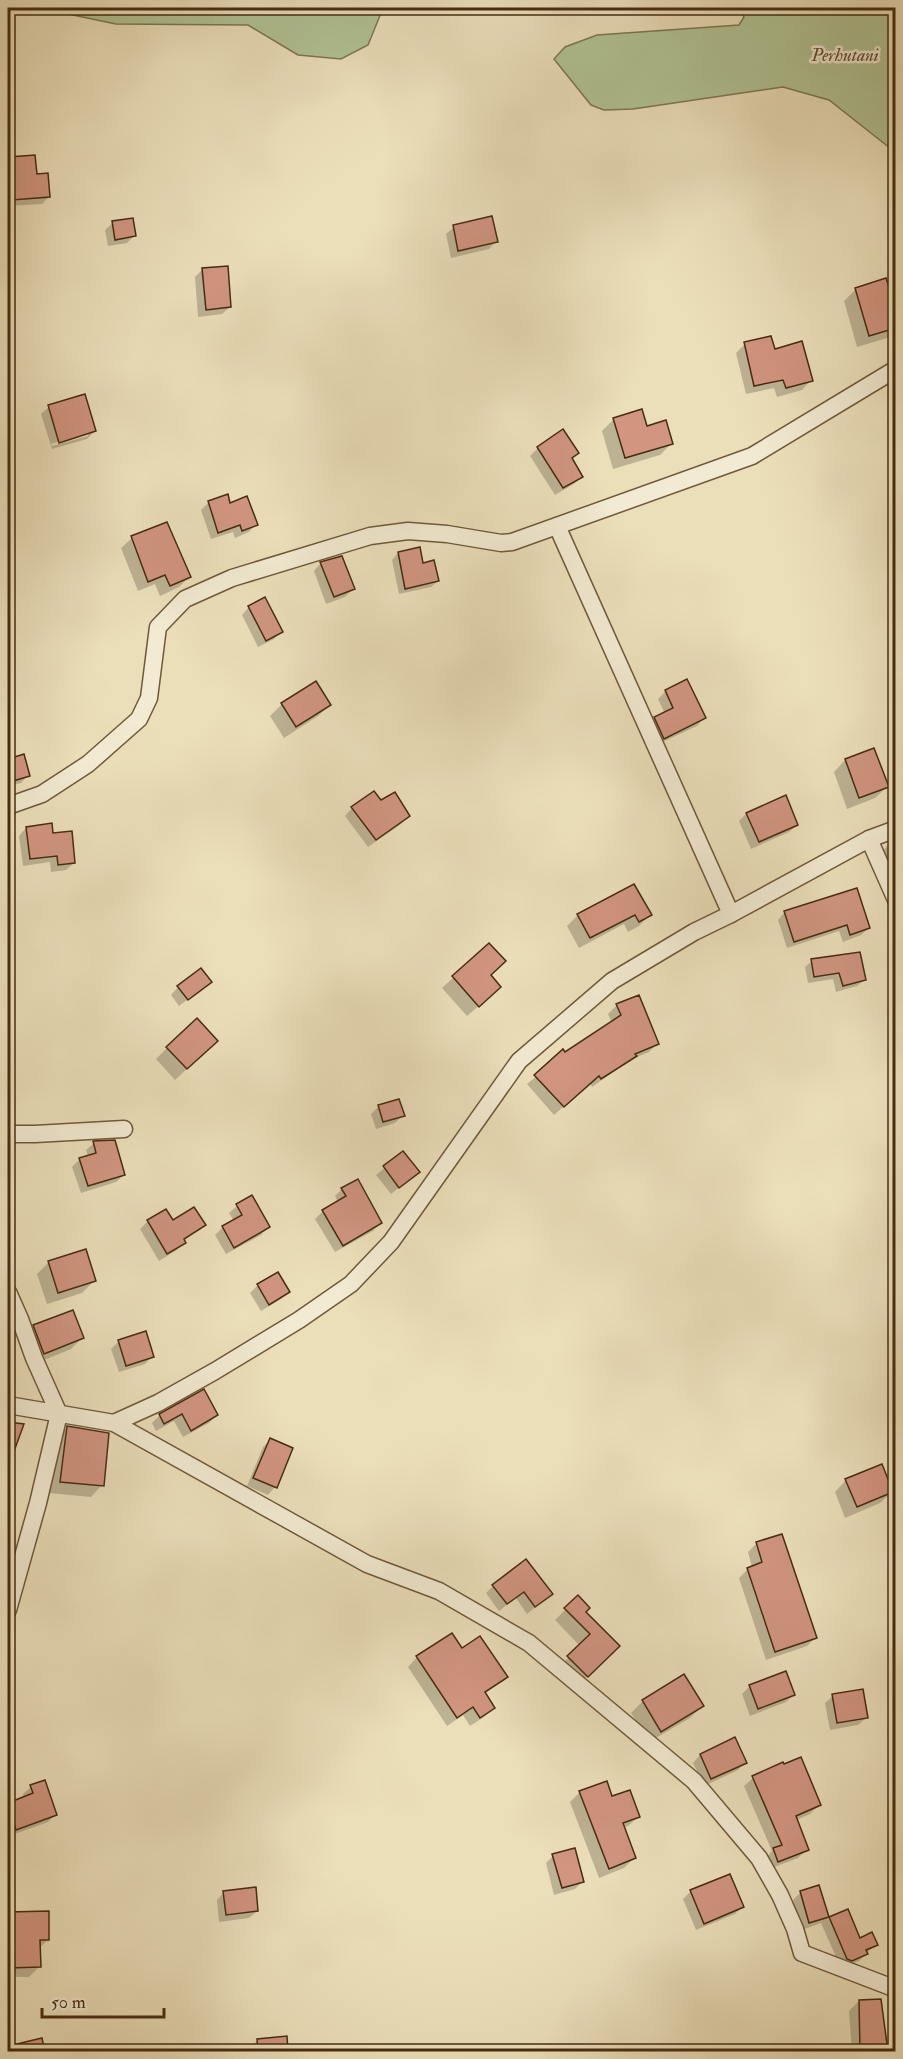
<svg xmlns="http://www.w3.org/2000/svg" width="903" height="2059" viewBox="0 0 903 2059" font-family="'IM FELL Double Pica',serif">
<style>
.green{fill:#b1c395;stroke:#7c7852;stroke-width:1.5}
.shadow{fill:#0003;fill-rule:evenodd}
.building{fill:#d19580;stroke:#462c10;stroke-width:1.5}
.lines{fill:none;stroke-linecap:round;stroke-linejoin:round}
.minor-casing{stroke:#6f593a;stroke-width:19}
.minor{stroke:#f2ead2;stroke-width:16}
.labels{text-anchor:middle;stroke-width:5;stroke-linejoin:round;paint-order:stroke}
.park-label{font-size:18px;font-style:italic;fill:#5b4a2b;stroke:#f2ead2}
</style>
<rect width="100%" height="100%" fill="#ebdfba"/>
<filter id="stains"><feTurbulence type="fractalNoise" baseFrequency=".00333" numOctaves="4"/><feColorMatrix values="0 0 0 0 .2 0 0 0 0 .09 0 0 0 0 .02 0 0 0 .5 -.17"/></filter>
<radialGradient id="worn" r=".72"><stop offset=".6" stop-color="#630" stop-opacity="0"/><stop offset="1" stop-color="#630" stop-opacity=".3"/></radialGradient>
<g class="green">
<path d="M39,8H383L368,45L341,59L298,55L248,25L116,24Z"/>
<path d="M737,8H895V152L829,100L783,87L633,109L604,110L591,105L554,59L565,47L597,35L739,25L744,17Z"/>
</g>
<g class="shadow">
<path d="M10,158L35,176L49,197L42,204L8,206V160Z"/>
<path d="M113,223L135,235L127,243L108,246L105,230Z"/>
<path d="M454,227L496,241L489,249L451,258L446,234Z"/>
<path d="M203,269L230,307L222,314L198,317L195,277Z"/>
<path d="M856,289L896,315V330L887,338L857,347L844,301Z"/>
<path d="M745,344L773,350L811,380L802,390L777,397L774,388L746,394L736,353Z"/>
<path d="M49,407L95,431L87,439L52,449L41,414ZM88,432V436L52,446L51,444Z"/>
<path d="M896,413V458L887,421Z"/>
<path d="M614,419L646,428L672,443L660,455L613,469L602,431Z"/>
<path d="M562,432L577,453L571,459L581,477L574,484L555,495L530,456L538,448Z"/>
<path d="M209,502L256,524L249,532L235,538L233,532L211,539L201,510Z"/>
<path d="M166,524L189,577L179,587L160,596L155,584L138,591L121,548L132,538Z"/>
<path d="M398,553L422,565L438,581L431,587L399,594L392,560Z"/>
<path d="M321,563L353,589L345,597L326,604L314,571Z"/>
<path d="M249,607L281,632L274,639L258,647L242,615Z"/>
<path d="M316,683L330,705L318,716L284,738L270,716L282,704Z"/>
<path d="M666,691L704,718L697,726L656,745L648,726L655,718L665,714L658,699Z"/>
<path d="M23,756L28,775L21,783L8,786V761Z"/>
<path d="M845,760L887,787L875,798L847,809L834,772Z"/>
<path d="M381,802L408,816L401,824L368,847L345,816L352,808Z"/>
<path d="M746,814L797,825L789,832L751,849L739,821Z"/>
<path d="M26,828L52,835L74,863L66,870L51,872L50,862L23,866L19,836Z"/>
<path d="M896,843V895L882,852L889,844Z"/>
<path d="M633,886L650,915L639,926L628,932L624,924L579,948L567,926L578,915Z"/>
<path d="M785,912L869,928L861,935L843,942L839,931L787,948L778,920Z"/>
<path d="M489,945V997L467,1016L442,988Z"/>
<path d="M812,961L864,980L857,986L836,992L833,979L808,983L805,967Z"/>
<path d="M178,987L202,989L179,1006L171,995Z"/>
<path d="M8,998L16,1013L8,1022Z"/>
<path d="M617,1005L658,1043L649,1052L632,1059L592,1087L590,1083L554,1115L527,1084L565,1053L612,1023L608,1014Z"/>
<path d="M167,1048L205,1052L175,1080L156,1059Z"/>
<path d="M379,1106L403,1115L395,1123L376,1129L371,1114Z"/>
<path d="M94,1143L124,1175L116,1182L81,1193L72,1167L80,1159L88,1157L86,1150Z"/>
<path d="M403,1153L410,1179L391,1194L376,1175Z"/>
<path d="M342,1189L380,1223L373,1231L335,1252L315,1219L323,1211L338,1202L335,1196Z"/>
<path d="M251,1197L268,1227L261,1235L226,1254L215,1235L223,1227L234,1221L229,1213L237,1206Z"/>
<path d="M166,1211L173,1223L204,1225L183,1241L184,1242L177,1250L159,1261L140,1229L148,1221Z"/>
<path d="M49,1262L94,1281L82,1293L47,1304L37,1274Z"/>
<path d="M258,1285L288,1292L281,1299L261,1311L250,1293Z"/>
<path d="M34,1327L82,1338L71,1349L32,1365L23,1338Z"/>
<path d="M119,1341L153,1356L145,1364L119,1372L111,1349Z"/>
<path d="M203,1391L217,1415L209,1423L183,1437L174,1421L156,1431L152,1423L160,1415Z"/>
<path d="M8,1423L22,1425L8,1465Z"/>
<path d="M68,1427L102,1485L91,1497L49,1493L56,1439Z"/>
<path d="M270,1440L275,1487L268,1495L247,1486L263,1447Z"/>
<path d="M846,1480L892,1492L880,1503L845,1518L835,1492Z"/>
<path d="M757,1543L816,1637L807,1646L766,1660L739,1578L748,1569L752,1567L748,1552Z"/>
<path d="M493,1586L551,1594L527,1614L516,1598L499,1611L486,1593Z"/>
<path d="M578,1597L584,1612L618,1646L576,1687L558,1668L580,1646L555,1620Z"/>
<path d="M462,1650L506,1677L484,1694L493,1708L484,1717L470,1726L463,1715L447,1726L408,1667L417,1657Z"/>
<path d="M785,1673L793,1695L786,1702L750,1716L742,1694L749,1687Z"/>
<path d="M684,1676L702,1706L690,1718L649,1742L631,1713L643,1701Z"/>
<path d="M833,1696L866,1718L858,1725L830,1730L825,1703Z"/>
<path d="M735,1739L745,1762L738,1770L704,1786L693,1763L700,1755Z"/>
<path d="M753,1778L819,1805L810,1814L796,1820L807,1849L798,1858L769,1869L765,1859L772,1851L744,1786Z"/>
<path d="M44,1782L56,1814L48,1822L9,1836L8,1804L24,1798L23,1794L31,1787Z"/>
<path d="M580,1792L612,1798L638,1817L628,1826L623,1828L634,1858L624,1868L599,1878L570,1802Z"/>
<path d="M553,1856L583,1881L575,1889L554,1895L546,1863Z"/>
<path d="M818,1887L828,1919L847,1911L860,1940L876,1944L859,1961L844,1967L840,1966L821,1923L802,1930L793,1900L800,1893Z"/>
<path d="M691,1891L742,1907L735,1914L696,1930L683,1899Z"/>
<path d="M224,1892L257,1911L249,1918L219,1922L217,1900Z"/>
<path d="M47,1913L48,1940L39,1948V1967L29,1977H8V1914Z"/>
<path d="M859,2001L887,2052H852L849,2011Z"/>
<path d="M258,2040L286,2052H251L250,2048Z"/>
<path d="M8,2047L43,2049L55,2047L56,2052H8Z"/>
</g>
<g class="building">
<path d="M35,155L37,174L48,173L50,197L12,200L9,157Z"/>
<path d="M492,216L498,242L458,251L453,225Z"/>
<path d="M133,218L136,236L115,240L112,221Z"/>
<path d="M228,266L231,307L206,310L202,268Z"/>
<path d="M886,278L896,309V328L869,336L855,288Z"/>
<path d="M771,336L775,349L802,341L813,381L786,388L783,380L754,386L744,342Z"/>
<path d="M85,394L96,431L59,443L48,405Z"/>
<path d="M642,409L647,426L666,420L673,444L625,458L613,418Z"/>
<path d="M563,429L579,453L572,458L583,477L563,488L537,447Z"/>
<path d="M228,494L230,503L247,496L258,525L242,531L240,525L218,533L208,501Z"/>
<path d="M167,522L191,577L170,586L165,575L148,582L131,536Z"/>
<path d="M420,547L423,563L434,560L439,581L405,589L398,552Z"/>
<path d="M342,556L355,589L334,597L320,562Z"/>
<path d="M265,597L283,632L266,641L248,606Z"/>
<path d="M687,679L706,718L664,739L654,717L673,708L665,690Z"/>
<path d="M316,681L331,705L296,727L281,703Z"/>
<path d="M874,748L889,787L859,798L845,759Z"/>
<path d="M24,754L30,776L13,781L12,778L8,780V759Z"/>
<path d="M374,791L381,800L395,792L410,816L376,840L351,807Z"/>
<path d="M786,795L798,825L759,842L746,813Z"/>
<path d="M52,823L53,833L72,831L75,863L58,865L57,856L30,859L26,827Z"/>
<path d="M634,884L652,915L639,922L635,915L590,938L577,914Z"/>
<path d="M857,888L870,928L850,935L847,925L794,942L784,911Z"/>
<path d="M489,943L506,961L491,975L501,987L479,1007L452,976Z"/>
<path d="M860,952L866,980L843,986L839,973L814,977L811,959Z"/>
<path d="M201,968L212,982L188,1000L177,986Z"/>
<path d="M639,995L659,1044L635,1054L637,1056L601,1079L599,1076L564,1107L534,1075L563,1049L565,1052L621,1015L616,1004Z"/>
<path d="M197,1018L218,1041L187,1069L166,1047Z"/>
<path d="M399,1099L405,1116L383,1122L378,1105Z"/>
<path d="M115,1140L125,1175L88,1186L79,1158L96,1153L93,1141Z"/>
<path d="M403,1151L420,1172L399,1188L383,1166Z"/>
<path d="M358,1179L382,1223L343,1246L322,1210L346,1196L341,1188Z"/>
<path d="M252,1195L270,1227L234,1248L222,1226L242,1215L236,1204Z"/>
<path d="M194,1207L206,1225L184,1239L186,1243L167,1254L147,1220L166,1209L173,1220Z"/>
<path d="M86,1249L96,1281L58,1293L48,1261Z"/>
<path d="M278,1272L290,1292L269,1305L257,1284Z"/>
<path d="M73,1310L84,1338L44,1354L33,1325Z"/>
<path d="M146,1331L154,1357L126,1366L118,1340Z"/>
<path d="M204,1389L218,1415L191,1431L182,1414L164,1424L159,1414Z"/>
<path d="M8,1422L24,1424L9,1465H8Z"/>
<path d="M67,1426L109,1433L104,1486L60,1482Z"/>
<path d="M270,1438L293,1448L277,1488L253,1478Z"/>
<path d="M882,1464L893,1492L857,1507L845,1479Z"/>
<path d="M782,1534L817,1638L775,1652L747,1568L762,1562L756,1542Z"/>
<path d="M526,1559L553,1594L535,1607L524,1592L507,1604L492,1585Z"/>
<path d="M578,1595L590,1608L586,1612L620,1646L588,1677L567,1656L590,1634L564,1608Z"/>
<path d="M452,1633L462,1648L480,1636L508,1677L485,1692L495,1708L480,1718L473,1707L457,1718L416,1656Z"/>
<path d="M786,1671L795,1695L758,1709L749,1685Z"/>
<path d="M684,1674L704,1706L661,1732L642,1700Z"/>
<path d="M863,1689L868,1718L837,1723L832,1694Z"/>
<path d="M735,1737L747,1763L711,1779L700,1754Z"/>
<path d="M801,1757L821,1805L796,1816L809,1850L778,1862L773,1848L782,1845L752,1776L783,1762L784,1764Z"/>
<path d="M45,1780L57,1815L16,1830L8,1803L33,1793L30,1785Z"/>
<path d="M607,1781L612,1796L630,1790L640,1817L623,1823L636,1858L609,1869L579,1791Z"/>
<path d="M575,1848L584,1882L562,1888L552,1854Z"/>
<path d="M730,1874L744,1907L704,1924L690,1890Z"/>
<path d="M819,1885L829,1917L809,1923L800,1891Z"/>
<path d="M256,1887L258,1911L226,1915L223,1891Z"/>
<path d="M848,1909L860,1938L872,1932L878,1945L866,1950L868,1954L852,1961L847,1959L829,1917Z"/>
<path d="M49,1911V1940H40L41,1967L9,1968L8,1912Z"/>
<path d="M881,1999L888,2052H860L859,2000Z"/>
<path d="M287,2036L288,2052H258L257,2039Z"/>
<path d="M42,2038L45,2052H8V2046Z"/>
</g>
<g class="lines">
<g class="minor-casing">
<g id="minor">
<path d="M557,526L731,914"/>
<path d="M8,806L42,794L88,764L139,719L149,698L158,627L185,599L232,578L370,536L408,531L447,534L501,543L512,542L752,456L896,369"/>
<path d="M869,839L896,900"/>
<path d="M8,1134H35L124,1129"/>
<path d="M8,1292L20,1319L34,1358L59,1414L38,1503L8,1610"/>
<path d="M8,1405L114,1423L367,1564L439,1591L529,1643L694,1781L759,1858L780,1895L795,1929L802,1953L896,1989"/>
<path d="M114,1423L158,1403L215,1371L299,1320L351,1284L391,1242L519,1061L612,981L694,932L731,914L869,839L896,829"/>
</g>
</g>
<use href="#minor" class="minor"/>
</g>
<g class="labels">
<g class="park-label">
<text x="845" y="61">Perhutani</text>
</g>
</g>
<rect width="903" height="2059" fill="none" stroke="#ebdfba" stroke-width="30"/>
<rect x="9" y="9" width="885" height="2041" fill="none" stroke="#462c10" stroke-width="3"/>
<rect x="15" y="15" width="873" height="2029" fill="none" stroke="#462c10" stroke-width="1.5"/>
<path d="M42 2008v9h122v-9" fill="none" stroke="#462c10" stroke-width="3"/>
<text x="51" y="2008" font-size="18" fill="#462c10" stroke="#f2ead2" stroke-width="4.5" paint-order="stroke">50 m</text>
<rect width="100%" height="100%" filter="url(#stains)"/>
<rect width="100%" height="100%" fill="url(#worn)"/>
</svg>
